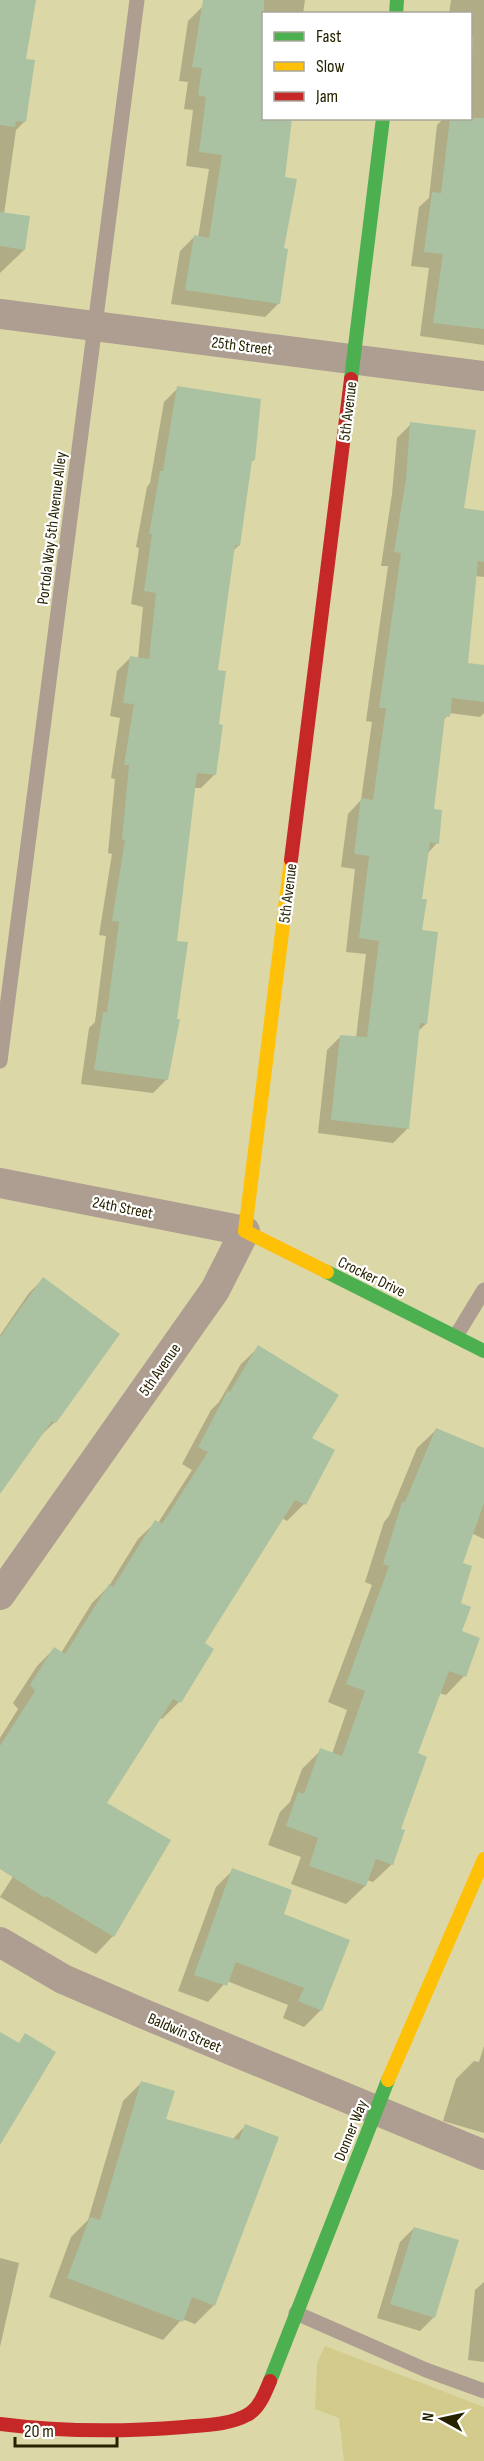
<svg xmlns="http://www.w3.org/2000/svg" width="484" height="2461" viewBox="0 0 484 2461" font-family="'Sofia Sans Condensed',sans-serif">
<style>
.green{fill:#d2cb8b}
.shadow{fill:#0003}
.building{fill:#aac2a2}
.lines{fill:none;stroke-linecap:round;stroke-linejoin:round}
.lane{stroke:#ad9e91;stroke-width:15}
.street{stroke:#ad9e91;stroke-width:30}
.fast{stroke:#4caf50;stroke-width:14}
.slow{stroke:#ffc107;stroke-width:14}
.jam{stroke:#c62828;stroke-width:14}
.labels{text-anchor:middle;stroke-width:4.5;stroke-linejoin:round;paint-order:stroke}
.street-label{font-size:16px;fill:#262200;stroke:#fff}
</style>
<rect width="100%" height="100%" fill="#dcd7a7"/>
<path class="green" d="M325,2346L484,2407V2461H344L339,2418L315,2409L317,2363Z"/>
<g class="shadow">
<path d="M0,0H34L25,60V121L16,130L4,214L24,250L0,273Z"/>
<path d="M204,0H305L303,14H264V118L283,178L279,303L265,317L171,304L180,251L194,237L198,238L209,169L186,166L193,110L184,109L188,82L179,81L188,21L202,7Z"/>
<path d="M451,0H484V345L420,336L429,268L411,266L419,207L429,198L437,125L444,118H470L473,36H470V14H449Z"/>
<path d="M178,388L254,460L250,463L239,545L233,551L217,671L215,774L201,788H194L176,942L167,1079L153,1093L81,1084L89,1028L95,1022L106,936L99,935L112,854L108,853L115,779L111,778L120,718L110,716L117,671L131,657L138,658L143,607L131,604L139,548L136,547L147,487L150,483L164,402Z"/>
<path d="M411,424L463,510L484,513V577L475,576L466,664L484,667V713L480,717L449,713L443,721L432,810L437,843L427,854L420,900L426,1024L418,1031L407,1129L393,1143L318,1133L327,1050L341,1036L356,1038L366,954L346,952L355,869L341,867L348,814L361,800L372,722L366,721L388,566H381L392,494L397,438Z"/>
<path d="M43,1279L55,1422L40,1436L0,1489V1335L29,1293Z"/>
<path d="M259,1347L310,1439L304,1504L287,1521L282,1518L203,1644L212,1650L179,1702L162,1719L160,1718L105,1803L168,1841L113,1936L96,1954L0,1897L14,1875L0,1865V1738L18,1709L13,1703L37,1666L54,1649L61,1653L92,1603L109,1586L138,1539L156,1522L158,1523L192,1470L182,1464L211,1410L219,1402L241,1364Z"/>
<path d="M436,1430L484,1450V1539L471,1533L461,1564L459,1604L464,1676L446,1695L439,1693L416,1754L392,1864L373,1882L367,1880L365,1886L346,1904L291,1884L301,1857L268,1845L280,1812L290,1802L302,1769L321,1750L332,1754L347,1710L328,1702L372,1585L365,1582L384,1522L389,1516L417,1448Z"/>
<path d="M233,1870L282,1915L321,2010L304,2027L283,2018L288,2005L227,1981L208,2002L178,1991L216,1887Z"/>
<path d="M484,2046V2133L443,2121L456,2079L474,2061L479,2062Z"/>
<path d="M141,2083L164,2120L232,2140L245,2126L214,2305L195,2324L182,2319L163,2340L49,2297L71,2237L88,2220L123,2101Z"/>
<path d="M414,2228L434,2317L420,2331L377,2318L400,2242Z"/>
<path d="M0,2258L19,2263L0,2347Z"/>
<path d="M484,2282V2362L468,2360L475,2290Z"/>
</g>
<g class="building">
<path d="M0,0H36L26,59L35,60L26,122L16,121L15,127L0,125Z"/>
<path d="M203,0H264V118H292L285,177L297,179L284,248L288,249L280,304L185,290L194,235L209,238L222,155L199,152L206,97L198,95L202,68L192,67Z"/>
<path d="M450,118H484V329L433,323L443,254L424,252L432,192L441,193Z"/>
<path d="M0,212L30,216L25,250L0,246Z"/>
<path d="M177,386L261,399L255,460H252L240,546L235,545L218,670L226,671L219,724L223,725L216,775L197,773L177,941L188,942L177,1019H180L168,1080L94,1070L103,1012H107L119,922L112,921L125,840H122L129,765H124L134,704L123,703L130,656L149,659L156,593L144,591L152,534H149L160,471H163Z"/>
<path d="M410,422L476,430L464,508L484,511V562L478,561L468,663L484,665V702L452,698L450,717L445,716L434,809L442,810L439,844L430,842L422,899H427L422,930L438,932L427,1024L420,1023L409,1129L331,1120L340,1035L367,1037L379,941L359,938L369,856L354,854L361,798L373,800L386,708H379L401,553L394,552L406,479Z"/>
<path d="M43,1277L120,1334L56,1423L52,1421L0,1494V1337Z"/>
<path d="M258,1345L339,1395L312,1438L335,1450L306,1505L295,1500L205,1643L214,1649L181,1703L173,1699L107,1803L171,1840L114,1937L46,1896L45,1898L0,1869V1746L35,1691L30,1685L54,1647L65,1654L109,1584L113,1587L155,1520L162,1524L208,1452L198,1447L228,1390L230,1392Z"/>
<path d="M436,1428L484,1448V1503L463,1563L472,1566L461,1603L471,1607L462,1631L480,1638L466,1677L449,1671L418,1753L427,1757L401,1829L405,1830L393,1865L376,1859L366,1886L309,1866L318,1838L286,1826L298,1792L304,1794L320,1748L342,1756L365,1691L346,1684L389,1566L383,1564L402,1502H405Z"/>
<path d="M232,1868L292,1890L284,1914L350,1940L322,2011L298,2001L304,1988L236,1962L227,1986L194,1975Z"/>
<path d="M0,2032L19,2043L25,2033L56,2052L0,2145Z"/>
<path d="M141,2081L175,2091L166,2119L239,2140L245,2124L279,2137L215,2306L192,2297L183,2322L67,2278L90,2217L100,2220Z"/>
<path d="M414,2227L459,2240L435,2318L390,2304Z"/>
</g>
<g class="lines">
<g class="lane">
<path d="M0,1061L137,0"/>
<path d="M456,1336L484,1290"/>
<path d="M296,2313L426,2370L484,2391"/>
</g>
<g class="street">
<path d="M0,314L484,376"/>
<path d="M0,1183L245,1231L215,1290L0,1595"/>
<path d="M0,1942L63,1979L144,2014L484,2155"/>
</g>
<g class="fast">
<path d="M396,14L397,0"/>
<path d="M351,379L383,118"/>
<path d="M327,1272L484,1351"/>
<path d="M270,2381L388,2080"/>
</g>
<g class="slow">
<path d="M291,860L245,1231L327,1272"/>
<path d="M388,2080L484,1859"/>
</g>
<g class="jam">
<path d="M291,860L351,379"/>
<path d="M0,2424C62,2432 122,2432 184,2427C204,2425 229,2425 247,2415C259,2409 265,2393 270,2381"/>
</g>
</g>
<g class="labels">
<g class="street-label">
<text transform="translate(242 345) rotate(7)" y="6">25th Street</text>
<text transform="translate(347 411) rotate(-83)" y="6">5th Avenue</text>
<text transform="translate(51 528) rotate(-83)" y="6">Portola Way 5th Avenue Alley</text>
<text transform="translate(287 893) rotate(-83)" y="6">5th Avenue</text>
<text transform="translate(123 1207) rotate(11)" y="6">24th Street</text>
<text transform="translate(372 1276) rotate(26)" y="6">Crocker Drive</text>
<text transform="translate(159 1369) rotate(-55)" y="6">5th Avenue</text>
<text transform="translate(185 2032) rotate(23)" y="6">Baldwin Street</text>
<text transform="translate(350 2130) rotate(-68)" y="6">Donner Way</text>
</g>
</g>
<rect x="262" y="12" width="210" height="108" fill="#ffffff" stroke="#a8a799" stroke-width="1.5"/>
<rect x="274" y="32" width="30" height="9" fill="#4caf50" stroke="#a8a799" stroke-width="1.5"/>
<text x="316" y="42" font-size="18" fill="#262200">Fast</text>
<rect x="274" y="62" width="30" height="9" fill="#ffc107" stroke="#a8a799" stroke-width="1.5"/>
<text x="316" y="72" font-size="18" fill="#262200">Slow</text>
<rect x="274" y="92" width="30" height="9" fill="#c62828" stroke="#a8a799" stroke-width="1.5"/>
<text x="316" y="102" font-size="18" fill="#262200">Jam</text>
<g transform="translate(442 2419) rotate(278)" stroke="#ffffff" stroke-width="4.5" paint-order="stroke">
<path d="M0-4.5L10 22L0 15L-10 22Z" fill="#262200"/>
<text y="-9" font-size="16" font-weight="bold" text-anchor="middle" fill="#262200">N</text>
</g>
<path d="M15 2437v9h102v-9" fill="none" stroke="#262200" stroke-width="3"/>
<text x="24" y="2437" font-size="18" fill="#262200" stroke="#ffffff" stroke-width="4.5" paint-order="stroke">20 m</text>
</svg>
